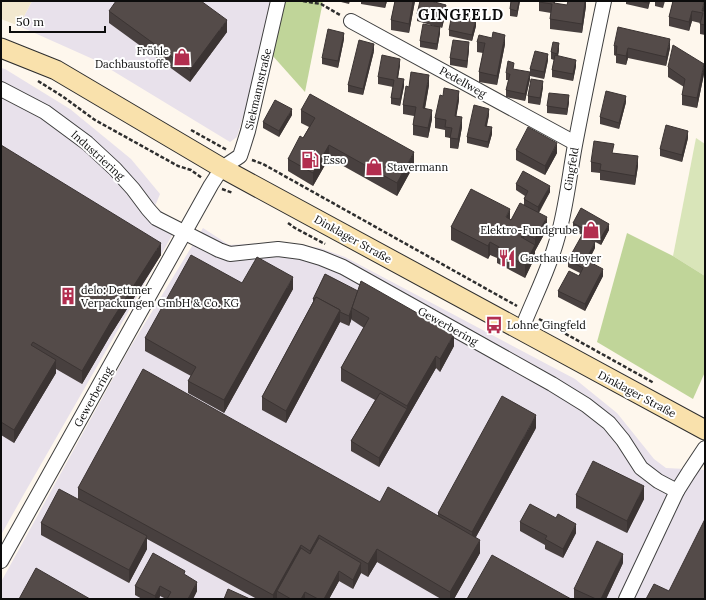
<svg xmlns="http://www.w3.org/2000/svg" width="706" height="600" viewBox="0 0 706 600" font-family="Lora,serif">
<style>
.industrial{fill:#e8e1eb}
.farmland{fill:#f2e8cf}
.green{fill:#d9e5b9}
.forest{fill:#c0d599}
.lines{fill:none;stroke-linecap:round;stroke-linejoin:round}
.minor-casing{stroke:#3f3f3f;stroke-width:16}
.secondary-casing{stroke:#2e2e2e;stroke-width:21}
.path{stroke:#2e2e2e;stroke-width:2.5;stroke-dasharray:4 2;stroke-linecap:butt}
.minor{stroke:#fff;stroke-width:14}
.secondary{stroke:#f9e1ac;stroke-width:19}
.wall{fill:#48403f}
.shaded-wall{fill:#3b3433}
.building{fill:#544b49;stroke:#3b3433}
.labels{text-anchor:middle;stroke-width:4;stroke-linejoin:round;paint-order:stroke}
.poi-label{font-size:11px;fill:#0c0c0c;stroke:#fff;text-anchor:start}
.street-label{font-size:11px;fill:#0c0c0c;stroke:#fff}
.district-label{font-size:15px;font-weight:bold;letter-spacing:1px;fill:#0c0c0c;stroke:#fff}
</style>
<rect width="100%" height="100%" fill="#fef7ed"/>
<g class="industrial">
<path d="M32,1H282L262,54L237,137L230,142L95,60L19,26Z"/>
<path d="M1,68L5,69L70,109L131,159L160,194L155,206L178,225L24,494L1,535Z"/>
<path d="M203,228L229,245L281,242L320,248L345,257L575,379L617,413L654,459L666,468L705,470V599H1V582L128,351Z"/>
</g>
<path class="farmland" d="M1,1H32L19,26L1,19Z"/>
<path class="green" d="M696,138L705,144V276L673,256Z"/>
<g class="forest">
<path d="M282,1H323L305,92L272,55Z"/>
<path d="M627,233L673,256L705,276V372L693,399L597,342Z"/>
</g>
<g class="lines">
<g class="minor-casing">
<g id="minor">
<path d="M351,21L575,143"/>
<path d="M1,89L45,112L87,143L115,169L133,189L148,209L156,218L219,250L230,254L278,249L301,252L321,258L343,267L552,384L586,405L609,423L623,440L641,468L658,481L677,491L626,599"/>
<path d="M521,331C532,302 547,274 556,243C566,211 569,177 575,145C584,97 594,49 604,1"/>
<path d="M677,491L689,472L705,448"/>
<path d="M1,561L211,185L222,168L240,156L243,147L248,131L278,1"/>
</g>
</g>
<g class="secondary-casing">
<path id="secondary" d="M1,48L56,70L222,168L705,430"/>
</g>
<g class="path">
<path d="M303,1L321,4L340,15"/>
<path d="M38,81L62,96L95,120L178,166L191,170L202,178"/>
<path d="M191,130L227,150"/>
<path d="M252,160L263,164L517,306"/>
<path d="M222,189L233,193"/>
<path d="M288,223L295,228L325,244"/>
<path d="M539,319L654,383"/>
</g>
<use href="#minor" class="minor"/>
<use href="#secondary" class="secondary"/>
</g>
<g class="wall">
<path d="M337,1H350L349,4Z"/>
<path d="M361,1H387L385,8L361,4Z"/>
<path d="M395,1H415L409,33L391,30V20Z"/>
<path d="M511,1H520L517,17L510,16V9Z"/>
<path d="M539,1H555V4L567,5L586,1V6L582,33L550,29V19L551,13L539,11Z"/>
<path d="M626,1H650L648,9L626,4Z"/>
<path d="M655,1H665L663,8L655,6Z"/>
<path d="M673,1L705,11V35L700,34V23L692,21L689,31L669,26V17Z"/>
<path d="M109,11L227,32L190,82L109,23Z"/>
<path d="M446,12L442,28L440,27V33L437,50L420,47V41L434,26L417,21V14Z"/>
<path d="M476,26L472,41L449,36V30Z"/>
<path d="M344,39L338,68L322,64V58Z"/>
<path d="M477,42L505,44L497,85L479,82V72L483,53L477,52Z"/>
<path d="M614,46L670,48L666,66L628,58L626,65L616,63V56L614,55Z"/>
<path d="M469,49L467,68L450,65V58Z"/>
<path d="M559,50L558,56L576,66L573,81L552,77V70L554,60L551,59V52Z"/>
<path d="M374,51L363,95L348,92V85Z"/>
<path d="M548,60L544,79L530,76V69Z"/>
<path d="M400,65L398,78L404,86L400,106L391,104V98L393,87L378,84V77Z"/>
<path d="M668,67L704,74L697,108L682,105V95L684,87L668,77Z"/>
<path d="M506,73L530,79L525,101L506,97V90L509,80H506Z"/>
<path d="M429,85L425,109L432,119L428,138L413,135V125L414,116L403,114V105L409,87Z"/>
<path d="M543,87L540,105L528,103V96Z"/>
<path d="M459,100L456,116L462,127L458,149L450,148V138L445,137V130L435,128V118Z"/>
<path d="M569,102L567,115L547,113V106Z"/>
<path d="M626,102L619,129L600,124V117Z"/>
<path d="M301,110L414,165L397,196L329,158L313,186L288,171V159L303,138L309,127L301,123Z"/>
<path d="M292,115L279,137L263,128V122Z"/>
<path d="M489,115L487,126L492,134L488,148L467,143V137Z"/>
<path d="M688,138L682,162L660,156V149Z"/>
<path d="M1,145L161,255L110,336L82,384L56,369V373L14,443L1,435Z"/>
<path d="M516,150L557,153L545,175L516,160Z"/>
<path d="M614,153L638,166L635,185L600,180V173L591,172V162Z"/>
<path d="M516,184L550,192L539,213L547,229L535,251V257L525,278L497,263V258L490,255L488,259L451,240V227L510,219L511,220L524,205V199L525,196L516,190Z"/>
<path d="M573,223L609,230L601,245L573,230Z"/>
<path d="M595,248L588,261L603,276L585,311L558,297V291L579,276L580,273L568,267V260Z"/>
<path d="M325,274L454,346L440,372L436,368L379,467L351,451V441L375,400L341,381V368L364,328L352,320V318L349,326L340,322L286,423L262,410V397L313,302V299Z"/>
<path d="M242,283L293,289L224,413L188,393V381L191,376L145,351V338Z"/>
<path d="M536,428L476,537L480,553L454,599H441L377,562L368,577L361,573L353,589L339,581L329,599H257L147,539V549L129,583L41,535V523L78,499V488L380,502L438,516V513Z"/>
<path d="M576,495L644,499L627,533L576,508Z"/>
<path d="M556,518L576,533L563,558L545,549V545L520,531V522Z"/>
<path d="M623,563L606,599H576L574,598V589Z"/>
<path d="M185,575L197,591L193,599H166L160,596L159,599H142L135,595V586Z"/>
</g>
<g class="shaded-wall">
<path d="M385,1H387L385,8Z"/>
<path d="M413,1H415L409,33V24Z"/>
<path d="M519,1H520L517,17V11Z"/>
<path d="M585,1H586V6L582,33V24Z"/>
<path d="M648,1H650L648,9Z"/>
<path d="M704,2V12L702,11Z"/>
<path d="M446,5V12L442,28V22Z"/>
<path d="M692,11V21L689,31V22Z"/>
<path d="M476,19V26L472,41V35Z"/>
<path d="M227,20V32L190,82V70Z"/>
<path d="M440,27V33L437,50V44Z"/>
<path d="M344,33V39L338,68V61Z"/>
<path d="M505,35V44L497,85V76Z"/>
<path d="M670,39V48L666,66V57Z"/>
<path d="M469,42V49L467,68V61Z"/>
<path d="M559,43V50L557,60V54Z"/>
<path d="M374,44V51L363,95V89Z"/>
<path d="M628,48V58L626,65V56Z"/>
<path d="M548,54V60L544,79V72Z"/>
<path d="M400,59V65L397,84V78Z"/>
<path d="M576,60V66L573,81V74Z"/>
<path d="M704,64V74L697,108V98Z"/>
<path d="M530,72V79L525,101V94Z"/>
<path d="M429,75V85L423,118V108Z"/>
<path d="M404,79V86L400,106V99Z"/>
<path d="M543,81V87L540,105V98Z"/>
<path d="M459,91V100L455,125V116Z"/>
<path d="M569,95V102L567,115V109Z"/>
<path d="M626,96V102L619,129V123Z"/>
<path d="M292,109V115L279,137V131Z"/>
<path d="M489,109V115L485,132V126Z"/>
<path d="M432,110V119L428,138V128Z"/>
<path d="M462,117V127L458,149V139Z"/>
<path d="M492,127V134L488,148V142Z"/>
<path d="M688,131V138L682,162V155Z"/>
<path d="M557,143V153L545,175V166Z"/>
<path d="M329,145V158L313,186V173Z"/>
<path d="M414,152V165L397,196V183Z"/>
<path d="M638,156V166L635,185V176Z"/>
<path d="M550,186V192L538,213V207Z"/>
<path d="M510,209V222L506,217Z"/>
<path d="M547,217V229L535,251V239Z"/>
<path d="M609,224V230L601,245V238Z"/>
<path d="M524,233V245L521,237Z"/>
<path d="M490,242V255L488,259V246Z"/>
<path d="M595,242V248L586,266V260Z"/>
<path d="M161,243V255L110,336L82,384V371L110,323Z"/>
<path d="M535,245V257L525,278V265Z"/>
<path d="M603,269V276L585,311V304Z"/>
<path d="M293,277V289L224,413V400Z"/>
<path d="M352,309V318L349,326V316Z"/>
<path d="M340,310V322L286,423V411Z"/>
<path d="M454,334V346L440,372V359Z"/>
<path d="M436,356V368L379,467V458L407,409V406Z"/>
<path d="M56,360V373L14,443V430Z"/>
<path d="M536,415V428L472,544V532Z"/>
<path d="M644,486V499L627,533V521Z"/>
<path d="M576,524V533L563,558V549Z"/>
<path d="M319,535V548L310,564V551Z"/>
<path d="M147,536V549L129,583V570Z"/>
<path d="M480,540V553L454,599H450V592Z"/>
<path d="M301,545V558L277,591V599H273V595Z"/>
<path d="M377,549V562L368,577V564Z"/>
<path d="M623,554V563L606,599H601Z"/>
<path d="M361,563V573L353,589V580Z"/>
<path d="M339,571V581L329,599H324Z"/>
<path d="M197,582V591L193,599H188Z"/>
<path d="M160,586V596L159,599H155V596Z"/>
<path d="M305,592V599H301Z"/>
</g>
<g class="building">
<path d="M116,1H201L227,20L190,70L109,11Z"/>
<path d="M395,1H413L409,24L391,20Z"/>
<path d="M420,1H431L446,5L442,22L417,14Z"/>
<path d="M511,1H519L517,11L510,9Z"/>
<path d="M539,1H554V3L567,5L568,1H585L582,24L550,19L552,4L539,2Z"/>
<path d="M640,1H648V3Z"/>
<path d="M673,1H698L704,2L702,11H705V25L700,24L703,13L692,11L689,22L669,17Z"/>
<path d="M462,16L476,19L472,35L449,30L451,19L461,21Z"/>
<path d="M423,24L440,27L437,44L420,41Z"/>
<path d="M618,27L670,39L666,57L628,48L626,56L616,54L617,46H614Z"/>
<path d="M328,29L344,33L338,61L322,58Z"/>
<path d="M493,32L505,35L497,76L479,72L485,43L477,42L479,35L492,38Z"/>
<path d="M359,40L374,44L363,89L348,85Z"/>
<path d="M453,40L469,42L467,61L450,58Z"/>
<path d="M553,42L559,43L557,54L551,52Z"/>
<path d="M673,45L704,64L697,98L682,95L685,79L668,67Z"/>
<path d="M535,51L548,54L544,72L530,69Z"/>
<path d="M382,55L400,59L397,78L404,79L400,99L391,98L394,80L378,77Z"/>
<path d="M555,55L576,60L573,74L552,70Z"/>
<path d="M508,61L514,63L513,69L530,72L525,94L506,90L510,74L506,73Z"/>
<path d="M411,72L429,75L423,108L432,110L428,128L413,125L416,107L403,105L406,86L409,87Z"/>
<path d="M531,79L543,81L540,98L528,96Z"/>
<path d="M444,88L459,91L455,116L462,117L458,139L450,138L452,128L445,127L446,120L435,118L440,95L443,96Z"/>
<path d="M606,91L626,96L619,123L600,117Z"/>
<path d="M549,93L569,95L567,109L547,106Z"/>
<path d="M310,94L414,152L397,183L329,145L313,173L288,159L300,136L303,138L315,118L301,110Z"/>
<path d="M275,100L292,109L279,131L263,122Z"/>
<path d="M474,105L489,109L485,126L492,127L488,142L467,137Z"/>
<path d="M666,125L688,131L682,155L660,149Z"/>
<path d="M528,127L557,143L545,166L516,150Z"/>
<path d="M594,141L614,144L612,153L638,156L635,176L600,170L601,164L591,162Z"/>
<path d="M1,145L161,243L110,323L82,371L33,342L31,345L56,360L14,430L1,422Z"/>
<path d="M523,171L550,186L538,207L524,199L528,191L516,184Z"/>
<path d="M471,189L510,209L506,217L511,220L520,203L547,217L535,239L524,233L521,237L535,245L525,265L497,251L499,247L490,242L488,246L451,227Z"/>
<path d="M581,208L609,224L601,238L573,223Z"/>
<path d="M582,235L595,242L586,260L603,269L585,304L558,291L569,271L579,276L583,268L568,260Z"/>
<path d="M191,255L242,283L257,257L293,277L224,400L188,381L196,367L145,338Z"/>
<path d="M325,274L358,291L349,316L340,312V310L316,297L314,299H313Z"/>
<path d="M361,281L454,334L440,359L436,356L407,406L341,368L369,318L352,308Z"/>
<path d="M316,297L340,310L286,411L262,397Z"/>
<path d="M143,369L380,502L388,487L480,540L450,592L377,549L368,564L319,535L310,551L301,545L273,595L78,488Z"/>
<path d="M380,393L407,409L379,458L351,441Z"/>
<path d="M502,396L536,415L472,532L438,513Z"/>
<path d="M593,461L644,486L627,521L576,495Z"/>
<path d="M59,489L147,536L129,570L41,523Z"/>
<path d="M530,504L556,518L558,514L576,524L563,549L545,539L547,536L520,522Z"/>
<path d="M705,519V599H646L654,584L669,591Z"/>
<path d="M319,538L361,563L353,580L339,571L324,599H318L305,592L301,599H291L277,591L301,548L310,554Z"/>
<path d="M597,541L623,554L601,599H596L574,589Z"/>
<path d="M153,553L185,571L184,574L197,582L188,599H167L171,592L160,586L155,596L135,586Z"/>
<path d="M492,555L571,599H467Z"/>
<path d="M36,568L90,599H19Z"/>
<path d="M228,589L250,599H224Z"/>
</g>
<defs>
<g id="shop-bare" transform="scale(1.38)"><path d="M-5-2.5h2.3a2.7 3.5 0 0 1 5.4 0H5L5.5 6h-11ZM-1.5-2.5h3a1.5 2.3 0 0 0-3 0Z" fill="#b22e4f" stroke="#fff" stroke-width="2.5" paint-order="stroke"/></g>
<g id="fuel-bare" transform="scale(1.38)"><path d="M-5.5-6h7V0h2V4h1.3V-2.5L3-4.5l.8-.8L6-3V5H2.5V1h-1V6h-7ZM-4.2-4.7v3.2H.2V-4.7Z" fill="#b22e4f" stroke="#fff" stroke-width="2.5" paint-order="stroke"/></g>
<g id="restaurant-bare" transform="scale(1.38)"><path d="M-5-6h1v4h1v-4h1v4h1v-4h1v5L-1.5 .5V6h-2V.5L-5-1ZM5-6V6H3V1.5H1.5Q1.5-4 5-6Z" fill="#b22e4f" stroke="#fff" stroke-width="2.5" paint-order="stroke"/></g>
<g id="building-bare" transform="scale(1.38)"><path d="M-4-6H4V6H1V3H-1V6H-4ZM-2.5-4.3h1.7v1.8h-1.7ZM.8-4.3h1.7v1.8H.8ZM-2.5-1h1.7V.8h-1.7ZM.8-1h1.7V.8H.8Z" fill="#b22e4f" stroke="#fff" stroke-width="2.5" paint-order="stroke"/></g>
<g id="bus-bare" transform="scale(1.38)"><path d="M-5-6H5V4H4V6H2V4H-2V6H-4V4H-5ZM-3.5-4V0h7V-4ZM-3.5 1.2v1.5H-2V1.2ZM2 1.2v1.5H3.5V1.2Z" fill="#b22e4f" stroke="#fff" stroke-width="2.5" paint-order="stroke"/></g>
</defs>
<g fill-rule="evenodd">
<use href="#shop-bare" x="182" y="57"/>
<use href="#fuel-bare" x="310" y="160"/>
<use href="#shop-bare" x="374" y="167"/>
<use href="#shop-bare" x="591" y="230"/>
<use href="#restaurant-bare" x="507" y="258"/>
<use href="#building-bare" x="68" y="296"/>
<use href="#bus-bare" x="494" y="325"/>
</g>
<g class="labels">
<g class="poi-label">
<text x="169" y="55" text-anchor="end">Fröhle<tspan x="169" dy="13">Dachbaustoffe</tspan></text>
<text x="323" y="164">Esso</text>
<text x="387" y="171">Stavermann</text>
<text x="578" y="234" text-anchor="end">Elektro-Fundgrube</text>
<text x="520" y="262">Gasthaus Hoyer</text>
<text x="81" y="294">delo: Dettmer<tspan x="81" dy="13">Verpackungen GmbH &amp; Co. KG</tspan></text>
<text x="507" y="329">Lohne Gingfeld</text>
</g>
<g class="street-label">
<text transform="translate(463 82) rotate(29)" y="4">Pedellweg</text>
<text transform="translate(258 89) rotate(-77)" y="4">Siekmannstraße</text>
<text transform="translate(98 155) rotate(42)" y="4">Industriering</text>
<text transform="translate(571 169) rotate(-80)" y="4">Gingfeld</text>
<text transform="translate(353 239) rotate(29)" y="4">Dinklager Straße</text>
<text transform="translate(448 326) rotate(29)" y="4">Gewerbering</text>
<text transform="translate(637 394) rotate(28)" y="4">Dinklager Straße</text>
<text transform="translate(93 397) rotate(-61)" y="4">Gewerbering</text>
</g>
<g class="district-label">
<text x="461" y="20">GINGFELD</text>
</g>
</g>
<rect width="706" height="600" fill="none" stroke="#0c0c0c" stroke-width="4"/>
<path d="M10 26v6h95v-6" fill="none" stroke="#0c0c0c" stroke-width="2"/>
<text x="16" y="26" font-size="12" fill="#0c0c0c" stroke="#ffffff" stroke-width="3" paint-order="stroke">50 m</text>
</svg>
